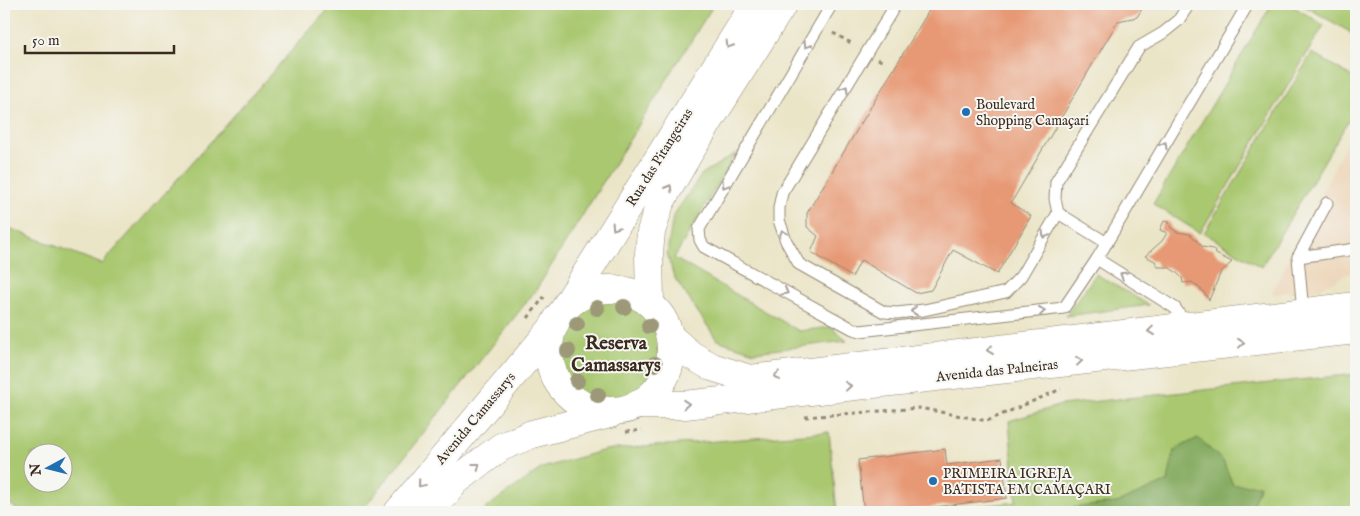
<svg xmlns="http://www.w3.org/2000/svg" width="1360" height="516" viewBox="0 0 1360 516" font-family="'IM FELL English',serif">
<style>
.built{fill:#edd7bb}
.green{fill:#a9c870;stroke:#727947;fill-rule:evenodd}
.forest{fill:#86ac62;stroke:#606b40}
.building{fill:#e79974}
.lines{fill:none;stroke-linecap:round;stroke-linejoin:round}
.lane-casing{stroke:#938873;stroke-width:13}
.secondary-casing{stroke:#938873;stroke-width:29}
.path{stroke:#938873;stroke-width:3;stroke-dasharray:4 4;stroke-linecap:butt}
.lane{stroke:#fff;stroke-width:11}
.secondary{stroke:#fff;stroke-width:28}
.tree{fill:#9c9878}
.oneway{stroke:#a79f9a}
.poi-dot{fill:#1f6fb2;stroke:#f6f6f2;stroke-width:2}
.labels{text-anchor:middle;stroke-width:4;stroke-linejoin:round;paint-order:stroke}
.poi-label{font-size:14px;fill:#3b2a1e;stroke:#f6f6f2;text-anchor:start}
.street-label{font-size:14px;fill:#3b2a1e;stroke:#f6f6f2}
.district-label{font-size:19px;font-weight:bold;fill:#3b2a1e;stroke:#f6f6f2}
</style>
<rect width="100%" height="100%" fill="#f6f6f2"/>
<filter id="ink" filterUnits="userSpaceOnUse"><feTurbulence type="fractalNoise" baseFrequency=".02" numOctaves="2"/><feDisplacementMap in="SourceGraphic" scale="10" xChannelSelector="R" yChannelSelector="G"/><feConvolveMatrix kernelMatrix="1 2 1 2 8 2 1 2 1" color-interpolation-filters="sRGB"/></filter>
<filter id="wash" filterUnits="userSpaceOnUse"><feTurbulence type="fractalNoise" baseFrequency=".0096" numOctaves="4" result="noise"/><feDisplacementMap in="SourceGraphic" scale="20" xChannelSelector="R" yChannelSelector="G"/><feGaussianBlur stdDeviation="1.12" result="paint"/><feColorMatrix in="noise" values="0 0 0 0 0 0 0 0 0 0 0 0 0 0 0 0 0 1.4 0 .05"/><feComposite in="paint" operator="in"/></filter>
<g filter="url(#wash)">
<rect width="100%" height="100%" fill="#ebe5c8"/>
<path class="built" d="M1356,124V273L1348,274L1319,289L1271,294Z"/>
<g class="green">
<path d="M333,4H714L536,290L361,512H20L4,499V226L102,264ZM32,454H62V484H32Z"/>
<path d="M1272,4H1289L1324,25L1200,233L1153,204Z"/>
<path d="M1301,4H1356V42L1350,32Z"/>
<path d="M1312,53L1356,79V108L1261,267L1204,233Z"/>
<path d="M736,153L674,258L799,331L831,327L847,341L754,352L717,340L674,277L667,253L673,216L702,174Z"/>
<path d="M1096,274L1149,305L1066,316Z"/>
<circle cx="611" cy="351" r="54"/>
<path d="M1356,374V512H932L1016,502L1009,421L1061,405Z"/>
<path d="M829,432L837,512H483L487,507L542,468L605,450Z"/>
</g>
<path class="forest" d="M1198,438L1223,461L1233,485H1260L1250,512H1060L1077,507L1117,503L1168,481L1174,450Z"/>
<g id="blocks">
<g class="building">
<path d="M933,4H1145L1137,17L1118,21L1011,203L1031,216L997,274L953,250L931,290L916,293L861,260L852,277L811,252L818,236L807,227V213Z"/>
<path d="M1164,221L1169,222L1171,228L1177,232L1190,234L1203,247L1213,249L1216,254L1232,262L1221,272L1209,300L1203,291L1192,282L1183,283L1182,278L1176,272L1168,267H1158L1155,261L1145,256L1162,241L1167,233L1160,230Z"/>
<path d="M945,449L947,465L1002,458L1007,498L894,512H864L858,460Z"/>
</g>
</g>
</g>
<g filter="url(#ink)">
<use href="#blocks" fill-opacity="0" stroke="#938873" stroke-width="1"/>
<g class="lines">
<g class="lane-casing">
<g id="lane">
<path d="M832,4L699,229L700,240L704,247L853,329L860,331L1064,308L1097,259"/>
<path d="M896,4L782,193L779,208V220L786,241L799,264L884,312L897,313L924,310L1006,292L1021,276L1058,213L1107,243"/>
<path d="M1058,213L1055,199L1056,182L1139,47L1163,33L1178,21L1189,4"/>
<path d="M1298,257L1356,249"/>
<path d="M1303,312L1298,257L1327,203"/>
<path d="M1187,325L1175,308L1097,259L1248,4"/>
</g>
</g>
<g class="secondary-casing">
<g id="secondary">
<circle cx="610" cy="350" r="61"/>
<path d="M650,303L649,253L651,232L660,203L689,153L783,4"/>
<path d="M566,306L755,4"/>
<path d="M670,337L691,355L712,367L750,379L1356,306"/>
<path d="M638,405H685L1356,330"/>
<path d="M398,512L554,326"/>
<path d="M430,512L456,481L501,447L532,434L610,414"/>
</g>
</g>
<g class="path">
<path d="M833,33L853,44"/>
<path d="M878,59L885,63"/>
<path d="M528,318L544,297"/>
<path d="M805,417L919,408L987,421L1061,389"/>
<path d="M626,432L642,430"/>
</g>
<use href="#lane" class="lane"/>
<use href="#secondary" class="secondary"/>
</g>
<g class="tree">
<circle cx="624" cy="307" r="8"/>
<circle cx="597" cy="308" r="8"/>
<circle cx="577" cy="324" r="8"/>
<circle cx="649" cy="326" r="8"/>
<circle cx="568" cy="351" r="8"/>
<circle cx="655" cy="364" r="8"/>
<circle cx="577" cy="381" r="8"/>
<circle cx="598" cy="395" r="8"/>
</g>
<defs><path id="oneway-chevron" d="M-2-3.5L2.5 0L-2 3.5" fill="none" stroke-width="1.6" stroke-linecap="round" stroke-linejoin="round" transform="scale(1.25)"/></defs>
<g class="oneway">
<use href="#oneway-chevron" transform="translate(729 45) rotate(122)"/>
<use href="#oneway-chevron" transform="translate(807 45) rotate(121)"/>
<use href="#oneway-chevron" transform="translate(845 89) rotate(-59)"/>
<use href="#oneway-chevron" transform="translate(1164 145) rotate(-60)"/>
<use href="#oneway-chevron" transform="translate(725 185) rotate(121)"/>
<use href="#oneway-chevron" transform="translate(669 188) rotate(-60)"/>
<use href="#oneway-chevron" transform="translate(615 227) rotate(122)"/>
<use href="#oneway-chevron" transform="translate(783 233) rotate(-109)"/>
<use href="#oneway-chevron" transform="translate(1045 235) rotate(121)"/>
<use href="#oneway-chevron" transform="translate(1123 275) rotate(-148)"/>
<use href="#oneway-chevron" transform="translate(785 292) rotate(29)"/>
<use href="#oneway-chevron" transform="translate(914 311) rotate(174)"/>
<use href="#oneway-chevron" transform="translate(1042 311) rotate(-7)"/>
<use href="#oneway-chevron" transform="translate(1151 331) rotate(173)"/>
<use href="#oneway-chevron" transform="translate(1241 343) rotate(-6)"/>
<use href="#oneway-chevron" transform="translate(990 350) rotate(173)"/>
<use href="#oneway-chevron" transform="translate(1079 361) rotate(-6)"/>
<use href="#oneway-chevron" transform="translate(777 376) rotate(173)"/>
<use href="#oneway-chevron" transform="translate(848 386) rotate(-6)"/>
<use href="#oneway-chevron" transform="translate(686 404) rotate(-4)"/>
<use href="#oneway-chevron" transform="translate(477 466) rotate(-38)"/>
<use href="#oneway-chevron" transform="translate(421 484) rotate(130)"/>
</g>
</g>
<g class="poi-dot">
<circle cx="966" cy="112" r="5"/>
<circle cx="933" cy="481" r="5"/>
</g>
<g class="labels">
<g class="poi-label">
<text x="976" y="109">Boulevard<tspan x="976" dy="16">Shopping Camaçari</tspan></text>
<text x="943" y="478">PRIMEIRA IGREJA<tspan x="943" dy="16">BATISTA EM CAMAÇARI</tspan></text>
</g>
<g class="street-label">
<text transform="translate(659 157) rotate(-58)" y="5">Rua das Pitangeiras</text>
<text transform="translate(997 370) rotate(-6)" y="5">Avenida das Palneiras</text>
<text transform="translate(475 418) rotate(-50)" y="5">Avenida Camassarys</text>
</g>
<g class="district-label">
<text x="616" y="349">Reserva<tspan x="616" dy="22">Camassarys</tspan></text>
</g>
</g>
<rect width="1360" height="516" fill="none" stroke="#f6f6f2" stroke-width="20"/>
<g transform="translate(48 468) rotate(263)"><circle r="24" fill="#f6f6f2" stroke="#aba49d"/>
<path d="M0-4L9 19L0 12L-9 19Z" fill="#1f6fb2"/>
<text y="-8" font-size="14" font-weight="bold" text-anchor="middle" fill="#3b2a1e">N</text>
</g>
<path d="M25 45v8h149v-8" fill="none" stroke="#3b2a1e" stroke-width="2.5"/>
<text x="32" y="45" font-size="15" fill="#3b2a1e" stroke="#f6f6f2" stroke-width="4" paint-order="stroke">50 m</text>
</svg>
